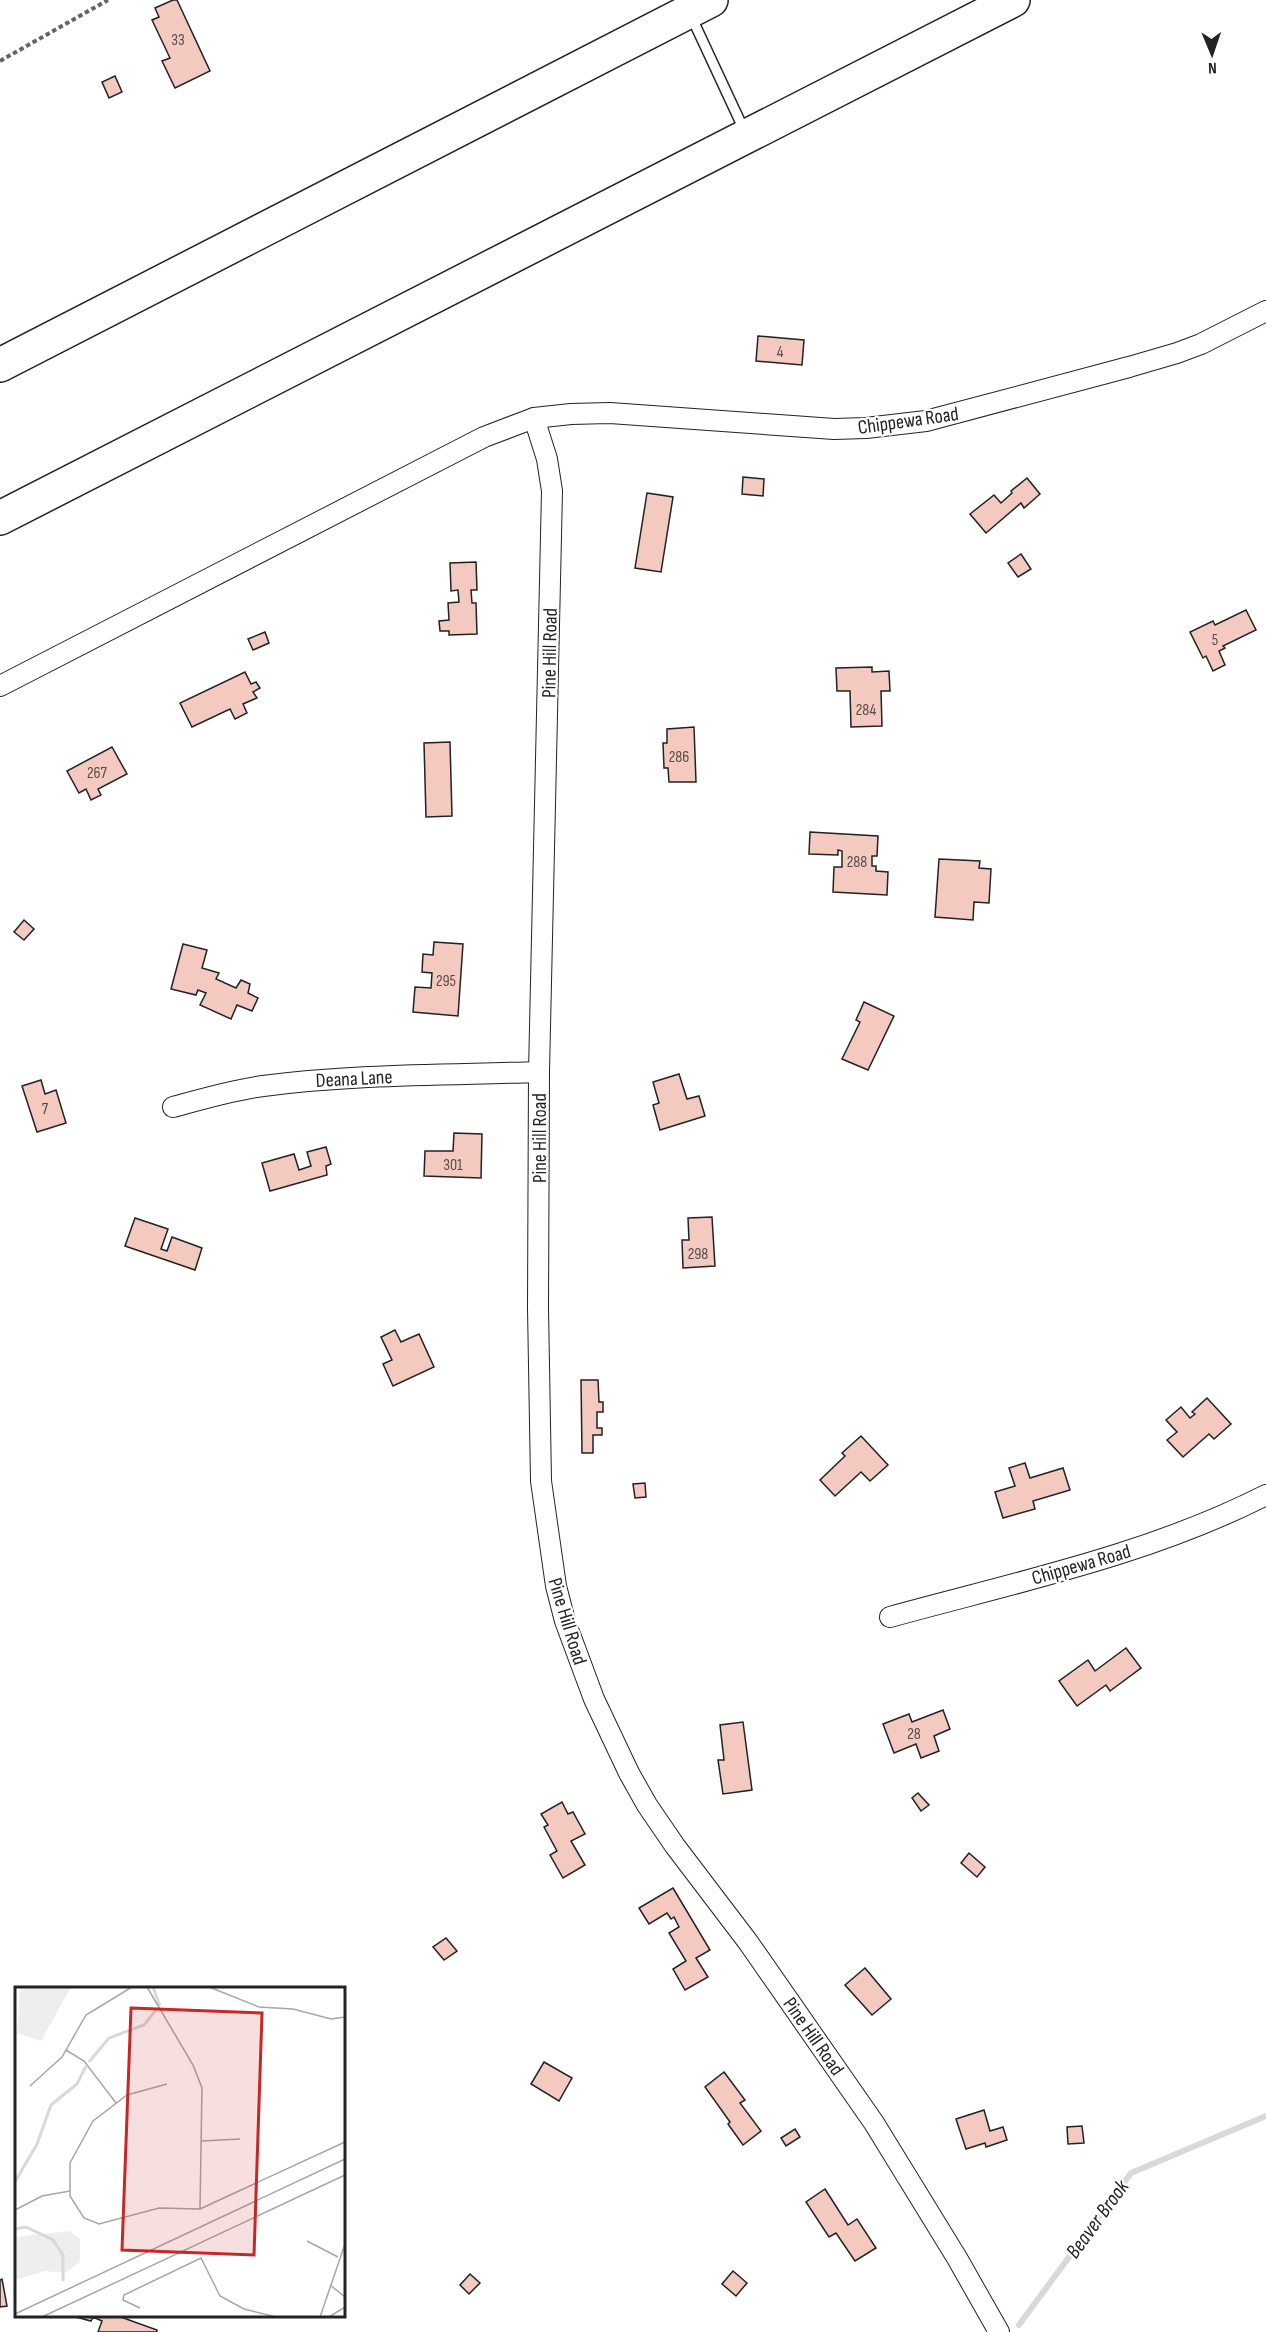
<svg xmlns="http://www.w3.org/2000/svg" width="1266" height="2332" viewBox="0 0 1266 2332" font-family="'Sofia Sans Condensed',sans-serif">
<style>
.lines{fill:none;stroke-linecap:round;stroke-linejoin:round}
.stream{stroke:#d9d9d9;stroke-width:6}
.building{fill:#f3c9c0;stroke:#222;stroke-width:1.5}
.service-casing{stroke:#222;stroke-width:12}
.minor-casing{stroke:#222;stroke-width:22}
.motorway-casing{stroke:#222;stroke-width:36}
.path{stroke:#646464;stroke-width:4;stroke-dasharray:4.5 3;stroke-linecap:butt}
.service{stroke:#fff;stroke-width:9}
.minor{stroke:#fff;stroke-width:20}
.motorway{stroke:#fff;stroke-width:33}
.labels{text-anchor:middle;stroke-width:4.5;stroke-linejoin:round;paint-order:stroke}
.number-label{font-size:16px;fill:#564c4a}
.street-label{font-size:20px;fill:#222;stroke:#fff}
.water-label{font-size:21px;font-style:italic;fill:#222;stroke:#fff}
.inset-river{fill:none;stroke:#d9d9d9;stroke-width:3}
.inset-road{fill:none;stroke:#a7a7a7;stroke-width:1.5}
.view{fill:#c62828;fill-opacity:0.15;stroke:#c62828;stroke-width:3}
.inset-edge{fill:none;stroke:#222;stroke-width:3}
</style>
<rect width="100%" height="100%" fill="#fff"/>
<g class="lines">
<path class="stream" d="M1019,2325L1131,2173L1266,2116"/>
</g>
<g class="building">
<path d="M173,0H177L210,71L175,88L162,61L170,58L152,20L159,17L155,8Z"/>
<path d="M115,76L122,92L109,98L102,82Z"/>
<path d="M758,336L804,340L802,365L756,361Z"/>
<path d="M743,477L764,479L763,496L742,494Z"/>
<path d="M1027,478L1040,494L1024,508L1021,503L986,533L970,514L994,495L1001,503L1012,493L1011,491Z"/>
<path d="M647,493L673,497L661,572L635,568Z"/>
<path d="M1021,554L1031,569L1018,577L1008,563Z"/>
<path d="M476,562L477,590H471L472,603H476L477,634L449,635V631H440L439,621L449,620L448,603L459,602L458,590L451,591L450,563Z"/>
<path d="M1246,610L1256,630L1223,646L1225,648L1219,651L1225,665L1213,671L1206,656L1203,658L1190,632L1213,621L1215,625Z"/>
<path d="M265,632L269,643L253,650L248,639Z"/>
<path d="M872,667V672L889,671L890,691H881L882,726L851,727L850,691H837L836,668Z"/>
<path d="M245,672L251,684L256,682L260,688L253,692L257,698L243,704L247,713L235,719L230,709L192,727L180,703Z"/>
<path d="M694,727L696,782H669L668,768H664L663,743H667V729Z"/>
<path d="M450,742L452,816L426,817L424,743Z"/>
<path d="M112,747L127,774L98,789L101,795L91,800L86,789L79,793L67,771Z"/>
<path d="M810,832L878,836L877,856H872V866H876V871L888,872L887,895L833,892L834,867H842V851L838,850V855L809,854Z"/>
<path d="M939,859L980,861L979,868L991,869L989,903L974,902L973,920L935,917Z"/>
<path d="M24,920L34,929L24,940L14,932Z"/>
<path d="M434,942L463,944L458,1016L413,1012L415,987L431,988L432,973L422,972L423,954L433,955Z"/>
<path d="M183,944L207,950L202,968L219,973L216,979L236,988L241,980L250,984L248,993L258,998L252,1011L237,1005L231,1019L200,1005L206,993L198,990L196,995L171,989Z"/>
<path d="M864,1002L894,1016L868,1070L842,1059L860,1022L856,1020Z"/>
<path d="M679,1074L687,1099L699,1096L705,1116L660,1130L653,1105L659,1103L653,1082Z"/>
<path d="M41,1080L45,1094L56,1090L66,1123L37,1132L22,1086Z"/>
<path d="M454,1133L482,1134L481,1178L424,1176L425,1151H453Z"/>
<path d="M326,1147L331,1164L326,1166L327,1175L270,1191L262,1163L294,1154L299,1170L311,1166L307,1152Z"/>
<path d="M712,1217L715,1266L683,1268L682,1240H689L688,1218Z"/>
<path d="M135,1218L168,1229L161,1249L167,1251L172,1237L202,1248L195,1270L125,1246Z"/>
<path d="M395,1330L401,1342L419,1334L434,1367L393,1386L383,1364L392,1360L381,1337Z"/>
<path d="M581,1380H598L599,1402H603V1412H597V1428H602V1435H593V1453H582Z"/>
<path d="M1207,1398L1231,1424L1214,1439L1209,1434L1183,1457L1167,1440L1177,1432L1166,1420L1181,1407L1190,1418L1195,1414L1192,1412Z"/>
<path d="M861,1436L888,1465L870,1481L861,1472L835,1496L820,1480L845,1456L842,1453Z"/>
<path d="M1025,1463L1030,1478L1063,1468L1070,1490L1033,1501L1035,1509L1003,1518L995,1492L1015,1486L1009,1468Z"/>
<path d="M645,1483L646,1497L635,1498L633,1484Z"/>
<path d="M1126,1648L1141,1668L1110,1691L1106,1685L1077,1706L1059,1681L1088,1660L1095,1671Z"/>
<path d="M943,1710L950,1729L934,1736L939,1751L921,1758L916,1744L894,1753L883,1724L909,1714L912,1722Z"/>
<path d="M743,1722L752,1790L723,1794L718,1760H724L720,1725Z"/>
<path d="M918,1793L929,1805L921,1811L912,1798Z"/>
<path d="M562,1802L568,1814L573,1812L585,1834L571,1841L585,1865L563,1878L550,1855L557,1851L544,1827L548,1825L541,1814Z"/>
<path d="M969,1853L985,1867L977,1877L961,1863Z"/>
<path d="M673,1888L710,1950L696,1958L708,1977L685,1990L673,1969L686,1961L669,1933L679,1927L674,1917L671,1919L667,1913L649,1924L639,1908Z"/>
<path d="M446,1938L457,1951L444,1960L433,1947Z"/>
<path d="M865,1968L891,1999L872,2015L845,1985Z"/>
<path d="M544,2062L572,2078L559,2101L531,2084Z"/>
<path d="M724,2072L745,2100L740,2103L761,2131L743,2145L728,2124L730,2122L705,2087Z"/>
<path d="M984,2110L990,2131L1003,2127L1007,2140L986,2147L985,2143L966,2149L956,2119Z"/>
<path d="M1082,2126L1084,2143L1068,2144L1067,2127Z"/>
<path d="M795,2129L800,2137L786,2146L781,2138Z"/>
<path d="M825,2189L848,2225L857,2219L876,2248L855,2261L836,2233L829,2237L806,2202Z"/>
<path d="M733,2271L747,2283L736,2296L722,2284Z"/>
<path d="M470,2274L480,2283L469,2294L460,2285Z"/>
<path d="M2,2279L7,2306L0,2307V2280Z"/>
<path d="M72,2316H118L157,2330V2332H98L102,2321L93,2317L91,2321Z"/>
</g>
<g class="lines">
<g class="service-casing">
<path id="service" d="M691,16L745,132"/>
</g>
<g class="minor-casing">
<g id="minor">
<path d="M534,418L571,414L610,413L834,429L866,428L926,421L1129,367L1177,353L1201,344L1266,311"/>
<path d="M0,686L484,437L534,418L547,459L552,491L539,1072L538,1308L541,1481L556,1586L565,1621L594,1699L629,1773L647,1805L675,1846L748,1942L874,2123L957,2258L999,2332"/>
<path d="M173,1107C202,1099 232,1090 263,1086C354,1074 447,1075 539,1072"/>
<path d="M890,1617C1017,1582 1148,1555 1266,1495"/>
</g>
</g>
<g class="motorway-casing">
<g id="motorway">
<path d="M0,365L711,0"/>
<path d="M0,518L1013,0"/>
</g>
</g>
<path class="path" d="M0,61L108,0"/>
<use href="#service" class="service"/>
<use href="#minor" class="minor"/>
<use href="#motorway" class="motorway"/>
</g>
<g class="labels">
<g class="number-label">
<text x="178" y="45">33</text>
<text x="780" y="357">4</text>
<text x="1215" y="645">5</text>
<text x="866" y="715">284</text>
<text x="679" y="762">286</text>
<text x="97" y="778">267</text>
<text x="857" y="867">288</text>
<text x="446" y="986">295</text>
<text x="45" y="1114">7</text>
<text x="453" y="1170">301</text>
<text x="698" y="1259">298</text>
<text x="914" y="1739">28</text>
</g>
<g class="street-label">
<text transform="translate(908 420) rotate(-8)" y="7">Chippewa Road</text>
<text transform="translate(549 653) rotate(-89)" y="7">Pine Hill Road</text>
<text transform="translate(354 1078) rotate(-3)" y="7">Deana Lane</text>
<text transform="translate(539 1138) rotate(-90)" y="7">Pine Hill Road</text>
<text transform="translate(1081 1564) rotate(-16)" y="7">Chippewa Road</text>
<text transform="translate(568 1621) rotate(73)" y="7">Pine Hill Road</text>
<text transform="translate(814 2036) rotate(55)" y="7">Pine Hill Road</text>
</g>
<g class="water-label">
<text transform="translate(1097 2219) rotate(-54)" y="7">Beaver Brook</text>
</g>
</g>
<g transform="translate(15 1987)">
<rect width="330" height="330" fill="#fff"/>
<path d="M5,0H56L26,54L2,46ZM54,244L65,252V275L50,286L30,284L0,293V250Z" fill="#eee"/>
<path class="inset-river" d="M138,0L145,19M74,75L94,51L129,38L141,23M0,195L22,157L36,118L62,97L71,79M0,242L11,240L38,253L48,268V294"/>
<path class="inset-road" d="M132,0L178,78L187,101L185,222L330,155M194,0L244,20L278,22L316,32L330,30M51,63L69,74L101,116M152,97L112,108L78,134L55,176V209L69,231L84,237L144,221L185,222M15,99L47,70L71,28L117,0M187,154L225,152M0,223L27,209L55,204M292,254L323,270M315,298L330,310M125,321L108,313L109,308L186,271L205,309L229,322L261,330M0,327L330,172M27,330L330,188M305,330L330,257M314,330L330,320"/>
<path class="view" d="M116,21L247,26L239,268L107,263Z"/>
<rect width="330" height="330" class="inset-edge"/>
</g>
<g transform="translate(1212 54) rotate(178)" stroke="#ffffff" stroke-width="4.5" paint-order="stroke">
<path d="M0-4.5L10 22L0 15L-10 22Z" fill="#222222"/>
<text y="-9" font-size="16" font-weight="bold" text-anchor="middle" fill="#222222">N</text>
</g>
</svg>
